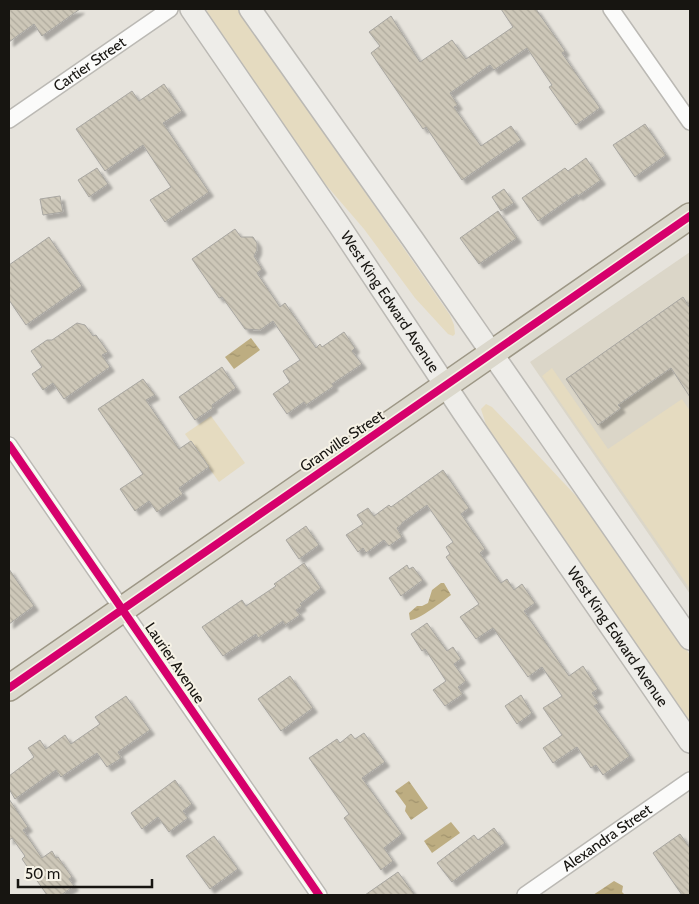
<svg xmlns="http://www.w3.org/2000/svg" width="699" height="904" viewBox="0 0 699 904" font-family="Cabin,sans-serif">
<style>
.built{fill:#dbd6c8}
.green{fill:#e5dbc0}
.water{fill:url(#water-ripples)}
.building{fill:url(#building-back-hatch);stroke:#a8a6a1;filter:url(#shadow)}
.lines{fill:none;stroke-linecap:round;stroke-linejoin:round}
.minor-casing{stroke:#bbb9b4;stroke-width:18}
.secondary-casing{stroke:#bbb9b4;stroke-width:24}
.trunk-casing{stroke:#9d9786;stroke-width:28}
.minor{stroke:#fbfbfa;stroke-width:15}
.secondary{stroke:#eeede9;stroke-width:21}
.trunk{stroke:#dbd8cc;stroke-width:25}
.cycleway-casing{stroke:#f6f2e6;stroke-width:11}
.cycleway{stroke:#d6006c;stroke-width:8}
.labels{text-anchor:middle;stroke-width:4;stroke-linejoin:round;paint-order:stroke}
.street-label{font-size:15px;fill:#171511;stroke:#f6f2e6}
</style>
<defs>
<pattern id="water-ripples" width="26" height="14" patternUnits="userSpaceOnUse" patternTransform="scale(1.25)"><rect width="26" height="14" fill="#bdad81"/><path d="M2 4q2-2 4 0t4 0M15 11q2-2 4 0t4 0" fill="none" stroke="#a2946e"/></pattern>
<pattern id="building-back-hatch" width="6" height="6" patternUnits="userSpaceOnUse" patternTransform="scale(1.25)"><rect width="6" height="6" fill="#cdc7b8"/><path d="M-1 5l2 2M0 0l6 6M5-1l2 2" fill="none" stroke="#afaa9d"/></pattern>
<filter id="shadow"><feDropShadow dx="4.5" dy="4.5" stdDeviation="1" flood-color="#0004"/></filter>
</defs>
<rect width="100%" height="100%" fill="#e6e3dc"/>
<path class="built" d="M690,252V594L530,362Z"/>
<g class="green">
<path d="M210,9H238L450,315L454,325L455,334L453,336L448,334L415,298L364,229L320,178L210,18L206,11Z"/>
<path d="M552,368L608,449L682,399L690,411V589L542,376Z"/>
<path d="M486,404L492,407L518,434L578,498L602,528L690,655V724L488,431L481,409Z"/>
<path d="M211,416L245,463L219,482L185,434Z"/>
</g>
<g class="water">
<path d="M251,338L260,350L234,369L225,357Z"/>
<path d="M441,583H444L451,595C443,601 419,620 410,620L409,613L417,606H422L428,603L432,590Z"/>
<path d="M409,781L428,808L411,820L405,811L406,806L395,791Z"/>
<path d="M451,822L460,833L432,853L424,841Z"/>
<path d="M614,881L623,886L622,892L624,894L593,895Z"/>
</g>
<g class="building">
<path d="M9,9H80L42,36L34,24L9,42Z"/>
<path d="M501,9H536L565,51L562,53L600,108L576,125L549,87L552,85L527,48L494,70L490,65L450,93L458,105L454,107L481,146L511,126L521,140L462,180L426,127L423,129L371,53L380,46L369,32L391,16L420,62L452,40L466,59L513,27Z"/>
<path d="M164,84L182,111L163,123L209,192L165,222L150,200L171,187L143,145L105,171L76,129L132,91L139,101Z"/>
<path d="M645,124L666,155L635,177L613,145Z"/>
<path d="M586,158L601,180L578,196L577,194L538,221L522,198L565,168L568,171Z"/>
<path d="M97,168L108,184L89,197L78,180Z"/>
<path d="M504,189L514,203L501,211L492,197Z"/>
<path d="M60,196L63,212L43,215L40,199Z"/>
<path d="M498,211L517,238L479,264L460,238Z"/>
<path d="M235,229L241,237H253L257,243V250L254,256L262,269L257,273L280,307L285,303L316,348L320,344L322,347L344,332L355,348L352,351L362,364L332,384L334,386L306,405L304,402L287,414L273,394L290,382L283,371L300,360L273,321L260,330L245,329L222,297L219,298L192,259Z"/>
<path d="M49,237L82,286L26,325L9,300V265Z"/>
<path d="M683,297L690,308V397L671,368L618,405L621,408L598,425L566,379Z"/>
<path d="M77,323L85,325L93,336L96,335L108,352L102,355L110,367L64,399L53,383L43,390L32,374L42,367L31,351L47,340H52Z"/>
<path d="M222,367L236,388L212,405L213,408L195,420L179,397Z"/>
<path d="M143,379L155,395L146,400L179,449L191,441L209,467L179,488L183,494L157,512L149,501L135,511L120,489L143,474L98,409Z"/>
<path d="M443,470L469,508L461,514L485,549L480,553L501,583L507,579L514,590L522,584L535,603L524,611L569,676L583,666L598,689L592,693L599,703L594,706L630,756L603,775L596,765L591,768L577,747L553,763L543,748L562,735L543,708L562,696L542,667L528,677L493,628L476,639L460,617L479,604L446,557L450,554L446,547L453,542L427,505L402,523V524L397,528L402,537L389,546L384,540L366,553L363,548L358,552L346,535L363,524L357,515L368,508L374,516L389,505L391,507Z"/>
<path d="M306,526L319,545L299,559L286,540Z"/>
<path d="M304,563L321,588L300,604L302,606L296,610L300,615L285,625L283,621L258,638L256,634L223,656L202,627L242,600L246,606L276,586L274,584Z"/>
<path d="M407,565L409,569L413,567L423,580L401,596L389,578Z"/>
<path d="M9,569L34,606L9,624Z"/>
<path d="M427,623L447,651L453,647L461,659L454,664L466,681L458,687L463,694L445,706L433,690L446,681L425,649L422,651L411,634Z"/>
<path d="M290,676L313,708L281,731L258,699Z"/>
<path d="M521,695L532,713L517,724L505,706Z"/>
<path d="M126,696L150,730L118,752L121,757L120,759L107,767L97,753L61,777L56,770L15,799L9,789V776L34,757L28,748L40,740L46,749L65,735L71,744L100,724L95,717Z"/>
<path d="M364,733L385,762L362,778L402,834L384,848L393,861L381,870L344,818L349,814L309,758L337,739L340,743L351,734L355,739Z"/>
<path d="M175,780L192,804L183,811L188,818L169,832L158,817L142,829L131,813Z"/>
<path d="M9,799L28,827L23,830L42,858L52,851L56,858L58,857L72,877L69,879L74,886L61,895H47L22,859L25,856L12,838L9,840Z"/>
<path d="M494,828L505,843L452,882L437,863L474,835L478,840Z"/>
<path d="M680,834L690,848V895H682L653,853Z"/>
<path d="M214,836L238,869L210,889L186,856Z"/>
<path d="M398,872L415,895H365Z"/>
</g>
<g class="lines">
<g class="minor-casing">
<g id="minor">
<path d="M611,9L690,122"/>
<path id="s1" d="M9,120L170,9"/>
<path d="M9,445L319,895"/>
<path id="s2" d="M525,895L690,780"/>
</g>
</g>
<g class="secondary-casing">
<g id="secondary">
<path id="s3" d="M191,9L339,225L463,412L690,742"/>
<path d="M250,9L414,241L690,639"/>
</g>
</g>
<g class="trunk-casing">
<path id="trunk" d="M9,688L690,216"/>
</g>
<use href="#minor" class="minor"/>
<use href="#secondary" class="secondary"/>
<use href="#trunk" class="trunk"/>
<g class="cycleway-casing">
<g id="cycleway">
<path d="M9,445L319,895"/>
<path d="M9,688L690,216"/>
</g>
</g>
<use href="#cycleway" class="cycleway"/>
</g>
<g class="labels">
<g class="street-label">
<text dy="5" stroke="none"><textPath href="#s1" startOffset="98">Cartier Street</textPath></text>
<text dy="5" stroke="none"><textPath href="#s3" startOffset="354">West King Edward Avenue</textPath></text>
<text transform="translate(342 441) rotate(-34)" y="5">Granville Street</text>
<text dy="5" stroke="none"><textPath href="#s3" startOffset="759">West King Edward Avenue</textPath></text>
<text transform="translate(175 663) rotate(56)" y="5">Laurier Avenue</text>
<text dy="5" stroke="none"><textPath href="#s2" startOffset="100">Alexandra Street</textPath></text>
</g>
</g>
<rect width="699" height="904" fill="none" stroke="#171511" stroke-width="20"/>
<path d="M18 879v8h134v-8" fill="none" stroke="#171511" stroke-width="2.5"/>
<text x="25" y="879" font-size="15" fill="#171511" stroke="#f6f2e6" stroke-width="4" paint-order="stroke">50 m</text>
</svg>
